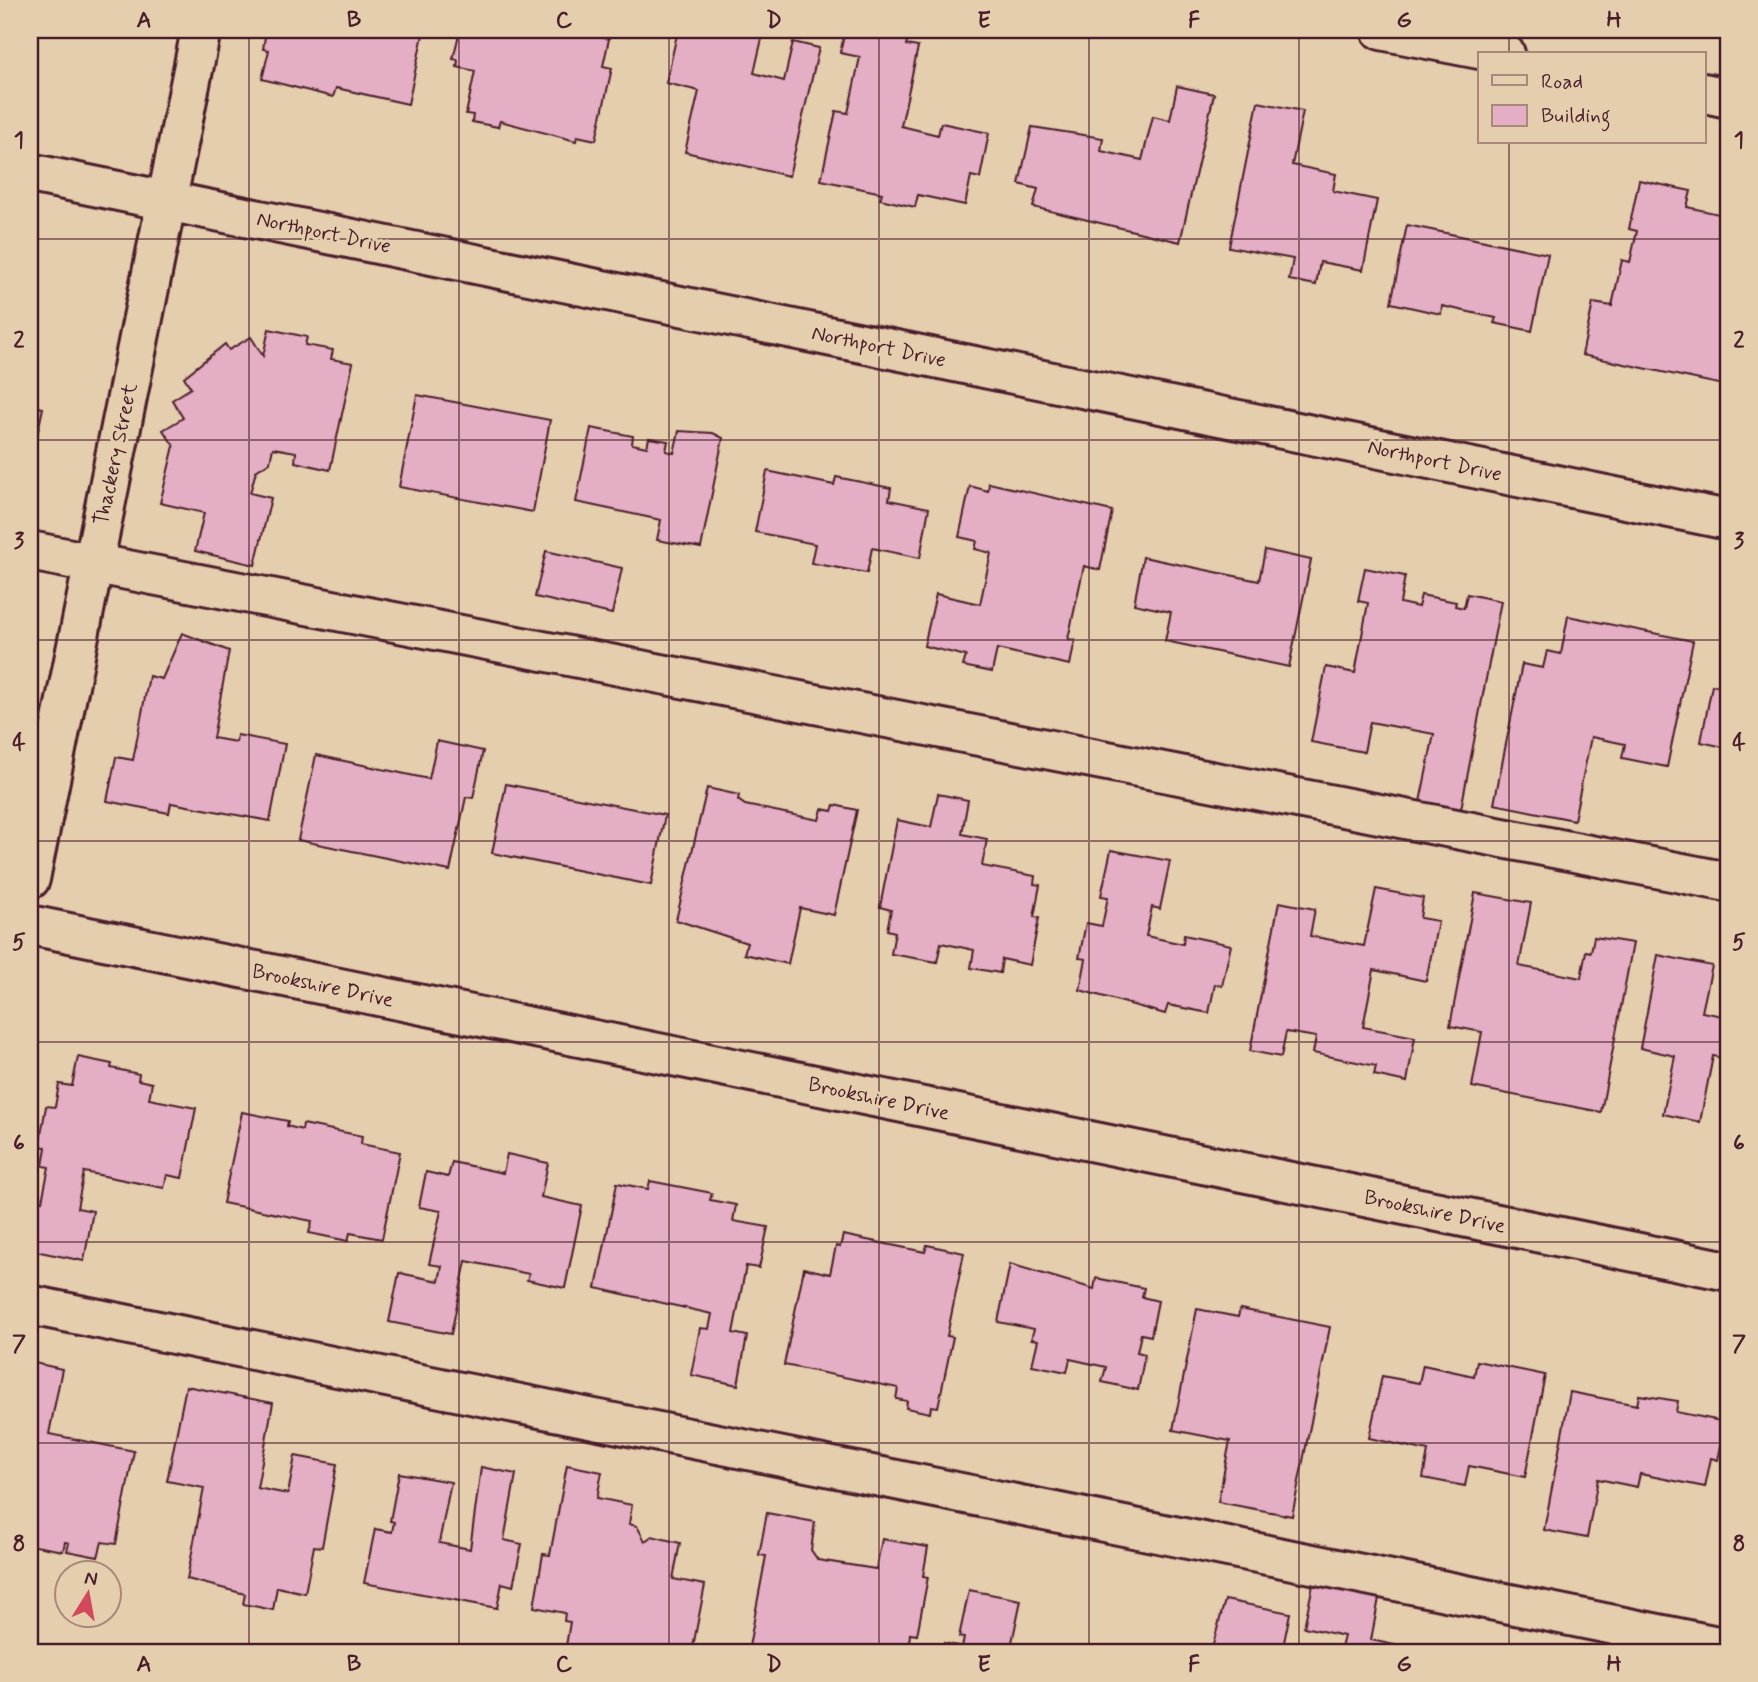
<svg xmlns="http://www.w3.org/2000/svg" width="1758" height="1682" viewBox="0 0 1758 1682" font-family="Mynerve,sans-serif">
<style>
.building{fill:#e4aec4;stroke:#4a1f2b;stroke-width:2}
.lines{fill:none;stroke-linecap:round;stroke-linejoin:round}
.minor-casing{stroke:#4a1f2b;stroke-width:44}
.minor{stroke:#e5ceae;stroke-width:38}
.grid{fill:none;stroke:#4a1f2b;stroke-width:2;stroke-opacity:0.55}
.labels{text-anchor:middle;stroke-width:6;stroke-linejoin:round;paint-order:stroke}
.street-label{font-size:21px;fill:#4a1f2b;stroke:#e5ceae}
.neatline{fill:none;stroke:#4a1f2b;stroke-width:2.5}
.grid-label{font-size:23px;text-anchor:middle;font-weight:bold;fill:#4a1f2b}
</style>
<rect width="100%" height="100%" fill="#e5ceae"/>
<filter id="ink" filterUnits="userSpaceOnUse"><feTurbulence type="fractalNoise" baseFrequency=".0143" numOctaves="2"/><feDisplacementMap in="SourceGraphic" scale="14" xChannelSelector="R" yChannelSelector="G"/><feConvolveMatrix kernelMatrix="1 2 1 2 8 2 1 2 1" color-interpolation-filters="sRGB"/></filter>
<g filter="url(#ink)">
<g class="building">
<path d="M275,30H359L378,34L379,30H424L408,104L336,88L333,97L262,79L269,50L263,49L266,31L274,33Z"/>
<path d="M460,30H537L571,37L572,30L600,31L599,37L609,39L603,66L612,68L596,140L577,136L576,141L500,121L498,127L472,122L473,115L466,114L475,71L457,67L458,60L453,59Z"/>
<path d="M678,30H764L754,73L784,81L793,42L819,48L789,176L685,152L699,91L666,83Z"/>
<path d="M863,30H910L906,45L918,47L901,126L938,135L941,123L989,133L980,178L971,176L965,205L918,195L915,207L880,199L882,193L821,180L836,111L848,113L860,57L840,53L845,31L861,35Z"/>
<path d="M1177,86L1214,94L1180,242L1033,207L1038,189L1019,184L1032,127L1103,138L1101,151L1142,160L1153,116L1170,120Z"/>
<path d="M1258,102L1303,111L1292,165L1336,174L1333,191L1377,200L1363,270L1320,262L1316,285L1289,280L1293,259L1229,247Z"/>
<path d="M1639,180L1691,191L1687,207L1728,216V386L1582,355L1593,303L1612,306L1622,260L1630,262L1637,231L1629,229Z"/>
<path d="M1407,225L1548,254L1532,331L1494,323L1496,318L1442,306L1441,314L1391,303Z"/>
<path d="M269,329L307,337L305,345L333,350L331,359L353,363L330,470L295,462L296,452L273,448L270,462L256,471L250,493L271,498L255,565L195,551L204,513L160,503L174,446L163,430L183,418L172,400L191,388L184,377L225,344L229,350L251,337L263,356Z"/>
<path d="M417,395L550,420L533,512L399,487Z"/>
<path d="M30,405L43,408L30,469Z"/>
<path d="M591,428L633,436L632,444L647,447L649,438L668,441L666,451L674,453L679,431L713,433L723,438L701,548L657,540L661,520L576,502Z"/>
<path d="M767,471L834,485L836,477L891,488L889,500L929,508L920,558L872,548L867,573L811,563L815,544L755,532Z"/>
<path d="M989,483L1112,511L1100,570L1084,566L1068,639L1075,640L1070,665L997,649L992,672L963,666L966,656L924,646L936,594L980,604L991,553L975,549L977,541L959,537L970,486L988,491Z"/>
<path d="M1265,550L1311,560L1289,667L1165,641L1171,612L1134,604L1143,557L1259,581Z"/>
<path d="M546,551L622,568L612,614L535,597Z"/>
<path d="M1365,568L1405,576L1400,603L1418,607L1421,595L1456,602L1455,606L1464,608L1467,594L1501,601L1461,809L1420,802L1434,734L1370,722L1364,752L1311,742L1326,667L1355,673L1368,603L1358,601Z"/>
<path d="M1568,616L1693,641L1667,767L1622,758L1625,744L1591,737L1574,820L1494,804L1522,664L1543,668L1547,651L1561,654Z"/>
<path d="M182,633L229,651L213,738L236,742L237,735L285,744L270,821L171,803L169,813L107,801L116,757L133,760L149,676L162,679Z"/>
<path d="M1712,685L1728,687V748L1701,742Z"/>
<path d="M437,741L483,751L473,798L466,797L450,871L298,840L316,755L429,779Z"/>
<path d="M506,784L665,815L651,885L492,853Z"/>
<path d="M707,788L739,795L738,800L745,805L819,820L822,809L832,811L834,805L857,810L834,915L800,908L788,964L744,954L747,943L676,920Z"/>
<path d="M938,794L968,800L962,834L987,839L982,866L1035,876L1034,884L1040,885L1034,917L1039,918L1030,965L1002,959L1000,973L971,968L974,950L941,943L937,962L891,954L895,932L887,930L891,910L880,907L897,820L931,827Z"/>
<path d="M1111,850L1170,861L1160,909L1152,907L1146,936L1183,944L1184,935L1231,945L1222,986L1215,984L1209,1013L1168,1005L1165,1014L1080,990L1086,959L1079,958L1086,923L1102,926L1108,897L1101,896Z"/>
<path d="M1376,889L1423,898L1420,918L1438,921L1426,981L1374,970L1363,1027L1415,1037L1407,1082L1374,1075L1376,1066L1313,1053L1316,1037L1286,1032L1281,1057L1250,1051L1279,902L1315,909L1310,936L1364,946Z"/>
<path d="M1475,893L1531,903L1519,966L1581,978L1586,951L1591,952L1594,937L1633,943L1601,1112L1472,1087L1482,1032L1450,1026Z"/>
<path d="M1658,955L1712,966L1702,1012L1728,1017V1059L1713,1056L1700,1122L1663,1114L1675,1056L1640,1048Z"/>
<path d="M78,1057L112,1064L111,1068L139,1074L138,1080L152,1083L149,1099L196,1108L182,1178L167,1175L164,1188L84,1172L77,1208L93,1211L84,1261L30,1250V1199L42,1201L49,1167L43,1166L46,1147L39,1146L46,1106L55,1107L59,1084L72,1086Z"/>
<path d="M242,1112L288,1121L287,1126L302,1130L303,1124L362,1136L361,1144L400,1152L382,1239L350,1233L348,1241L309,1233L312,1221L223,1203Z"/>
<path d="M507,1154L548,1163L541,1197L582,1206L565,1288L527,1280L529,1274L466,1261L451,1334L389,1322L399,1273L439,1281L442,1266L429,1264L441,1211L419,1207L426,1172L448,1177L452,1162L503,1173Z"/>
<path d="M650,1181L712,1193L710,1200L736,1205L733,1221L768,1227L759,1268L746,1266L733,1333L747,1336L738,1385L691,1375L700,1328L709,1329L712,1314L596,1288L617,1183L648,1189Z"/>
<path d="M843,1235L925,1252L927,1245L964,1253L947,1336L953,1337L938,1407L931,1406L930,1413L906,1408L907,1401L896,1399L898,1388L784,1365L804,1268L830,1274L836,1246L840,1247Z"/>
<path d="M1010,1264L1094,1289L1096,1278L1144,1288L1142,1297L1158,1301L1151,1336L1141,1334L1137,1352L1145,1354L1138,1390L1102,1382L1106,1367L1070,1359L1067,1372L1032,1365L1038,1340L1031,1339L1034,1329L998,1322Z"/>
<path d="M1197,1309L1238,1317L1240,1309L1330,1327L1292,1516L1218,1502L1230,1441L1173,1430Z"/>
<path d="M1477,1361L1545,1375L1525,1477L1469,1466L1465,1486L1423,1478L1428,1451L1369,1438L1382,1376L1419,1383L1423,1365L1474,1376Z"/>
<path d="M30,1362L62,1369L49,1434L134,1451L116,1544L102,1542L98,1557L67,1551L69,1543L65,1542L63,1551L30,1545Z"/>
<path d="M186,1386L273,1403L257,1488L288,1494L295,1456L337,1464L322,1547L314,1546L305,1593L277,1587L273,1610L243,1604L245,1594L187,1579L204,1488L167,1481Z"/>
<path d="M1570,1392L1637,1405L1639,1395L1678,1401L1676,1412L1726,1422L1718,1460L1711,1458L1705,1487L1640,1474L1637,1487L1598,1479L1587,1538L1544,1530Z"/>
<path d="M567,1465L602,1472L597,1498L632,1505L629,1524L637,1526L645,1541L652,1536L680,1543L673,1579L705,1585L692,1652H565L570,1622L564,1621L565,1613L534,1607L543,1554L550,1555Z"/>
<path d="M481,1467L516,1474L504,1540L522,1544L513,1586L502,1583L497,1608L364,1583L375,1529L392,1532L394,1522L390,1521L399,1473L451,1482L439,1543L470,1549Z"/>
<path d="M767,1513L815,1522L811,1550L818,1560L876,1569L882,1539L928,1547L923,1576L928,1577L917,1635L910,1634L908,1652H748L766,1556L759,1555Z"/>
<path d="M1314,1580L1380,1593L1371,1640L1399,1646L1397,1652H1340L1344,1636L1304,1627Z"/>
<path d="M969,1590L1021,1600L1011,1647L1003,1646L1002,1652H942L944,1643L962,1647L964,1638L959,1637Z"/>
<path d="M1225,1600L1290,1613L1282,1652H1211Z"/>
</g>
<g class="lines">
<g class="minor-casing">
<g id="minor">
<path d="M1381,30L1505,54"/>
<path d="M1704,93L1728,98"/>
<path d="M30,173L1728,520"/>
<path d="M30,551L1728,882"/>
<path d="M30,879L201,30"/>
<path d="M30,925L1728,1271"/>
<path d="M30,1305L1728,1648"/>
</g>
</g>
<use href="#minor" class="minor"/>
</g>
</g>
<path class="grid" d="M249,30V1652M459,30V1652M669,30V1652M879,30V1652M1089,30V1652M1299,30V1652M1509,30V54M1509,142V1652M30,239H1728M30,440H1728M30,640H1728M30,841H1728M30,1042H1728M30,1242H1728M30,1443H1728"/>
<g class="labels">
<g class="street-label">
<text transform="translate(324 232) rotate(12)" y="7">Northport Drive</text>
<text transform="translate(879 346) rotate(12)" y="7">Northport Drive</text>
<text transform="translate(115 454) rotate(-78)" y="7">Thackery Street</text>
<text transform="translate(1435 460) rotate(12)" y="7">Northport Drive</text>
<text transform="translate(323 985) rotate(12)" y="7">Brookshire Drive</text>
<text transform="translate(879 1098) rotate(12)" y="7">Brookshire Drive</text>
<text transform="translate(1435 1211) rotate(12)" y="7">Brookshire Drive</text>
</g>
</g>
<rect width="1758" height="1682" fill="none" stroke="#e5ceae" stroke-width="77"/>
<rect x="1478" y="52" width="228" height="91" fill="#e5ceae" stroke="#a7887a" stroke-width="2"/>
<rect x="1492" y="75" width="35" height="10" fill="#e5ceae" stroke="#a7887a" stroke-width="2"/>
<text x="1541" y="88" font-size="21" fill="#4a1f2b">Road</text>
<rect x="1492" y="105" width="35" height="21" fill="#e4aec4" stroke="#a7887a" stroke-width="2"/>
<text x="1541" y="122" font-size="21" fill="#4a1f2b">Building</text>
<g transform="translate(88 1594) rotate(11)"><circle r="33" fill="#e5ceae" stroke="#a7887a" stroke-width="2"/>
<path d="M0-5L12 26L0 18L-12 26Z" fill="#d1495b"/>
<text y="-10" font-size="19" font-weight="bold" text-anchor="middle" fill="#4a1f2b">N</text>
</g>
<rect x="38" y="38" width="1682" height="1606" class="neatline"/>
<g class="grid-label">
<text x="144" y="27">A</text>
<text x="354" y="27">B</text>
<text x="564" y="27">C</text>
<text x="774" y="27">D</text>
<text x="984" y="27">E</text>
<text x="1194" y="27">F</text>
<text x="1404" y="27">G</text>
<text x="1614" y="27">H</text>
<text x="19" y="147">1</text>
<text x="1739" y="147">1</text>
<text x="19" y="347">2</text>
<text x="1739" y="347">2</text>
<text x="19" y="548">3</text>
<text x="1739" y="548">3</text>
<text x="19" y="749">4</text>
<text x="1739" y="749">4</text>
<text x="19" y="949">5</text>
<text x="1739" y="949">5</text>
<text x="19" y="1150">6</text>
<text x="1739" y="1150">6</text>
<text x="19" y="1351">7</text>
<text x="1739" y="1351">7</text>
<text x="19" y="1551">8</text>
<text x="1739" y="1551">8</text>
<text x="144" y="1671">A</text>
<text x="354" y="1671">B</text>
<text x="564" y="1671">C</text>
<text x="774" y="1671">D</text>
<text x="984" y="1671">E</text>
<text x="1194" y="1671">F</text>
<text x="1404" y="1671">G</text>
<text x="1614" y="1671">H</text>
</g>
</svg>
